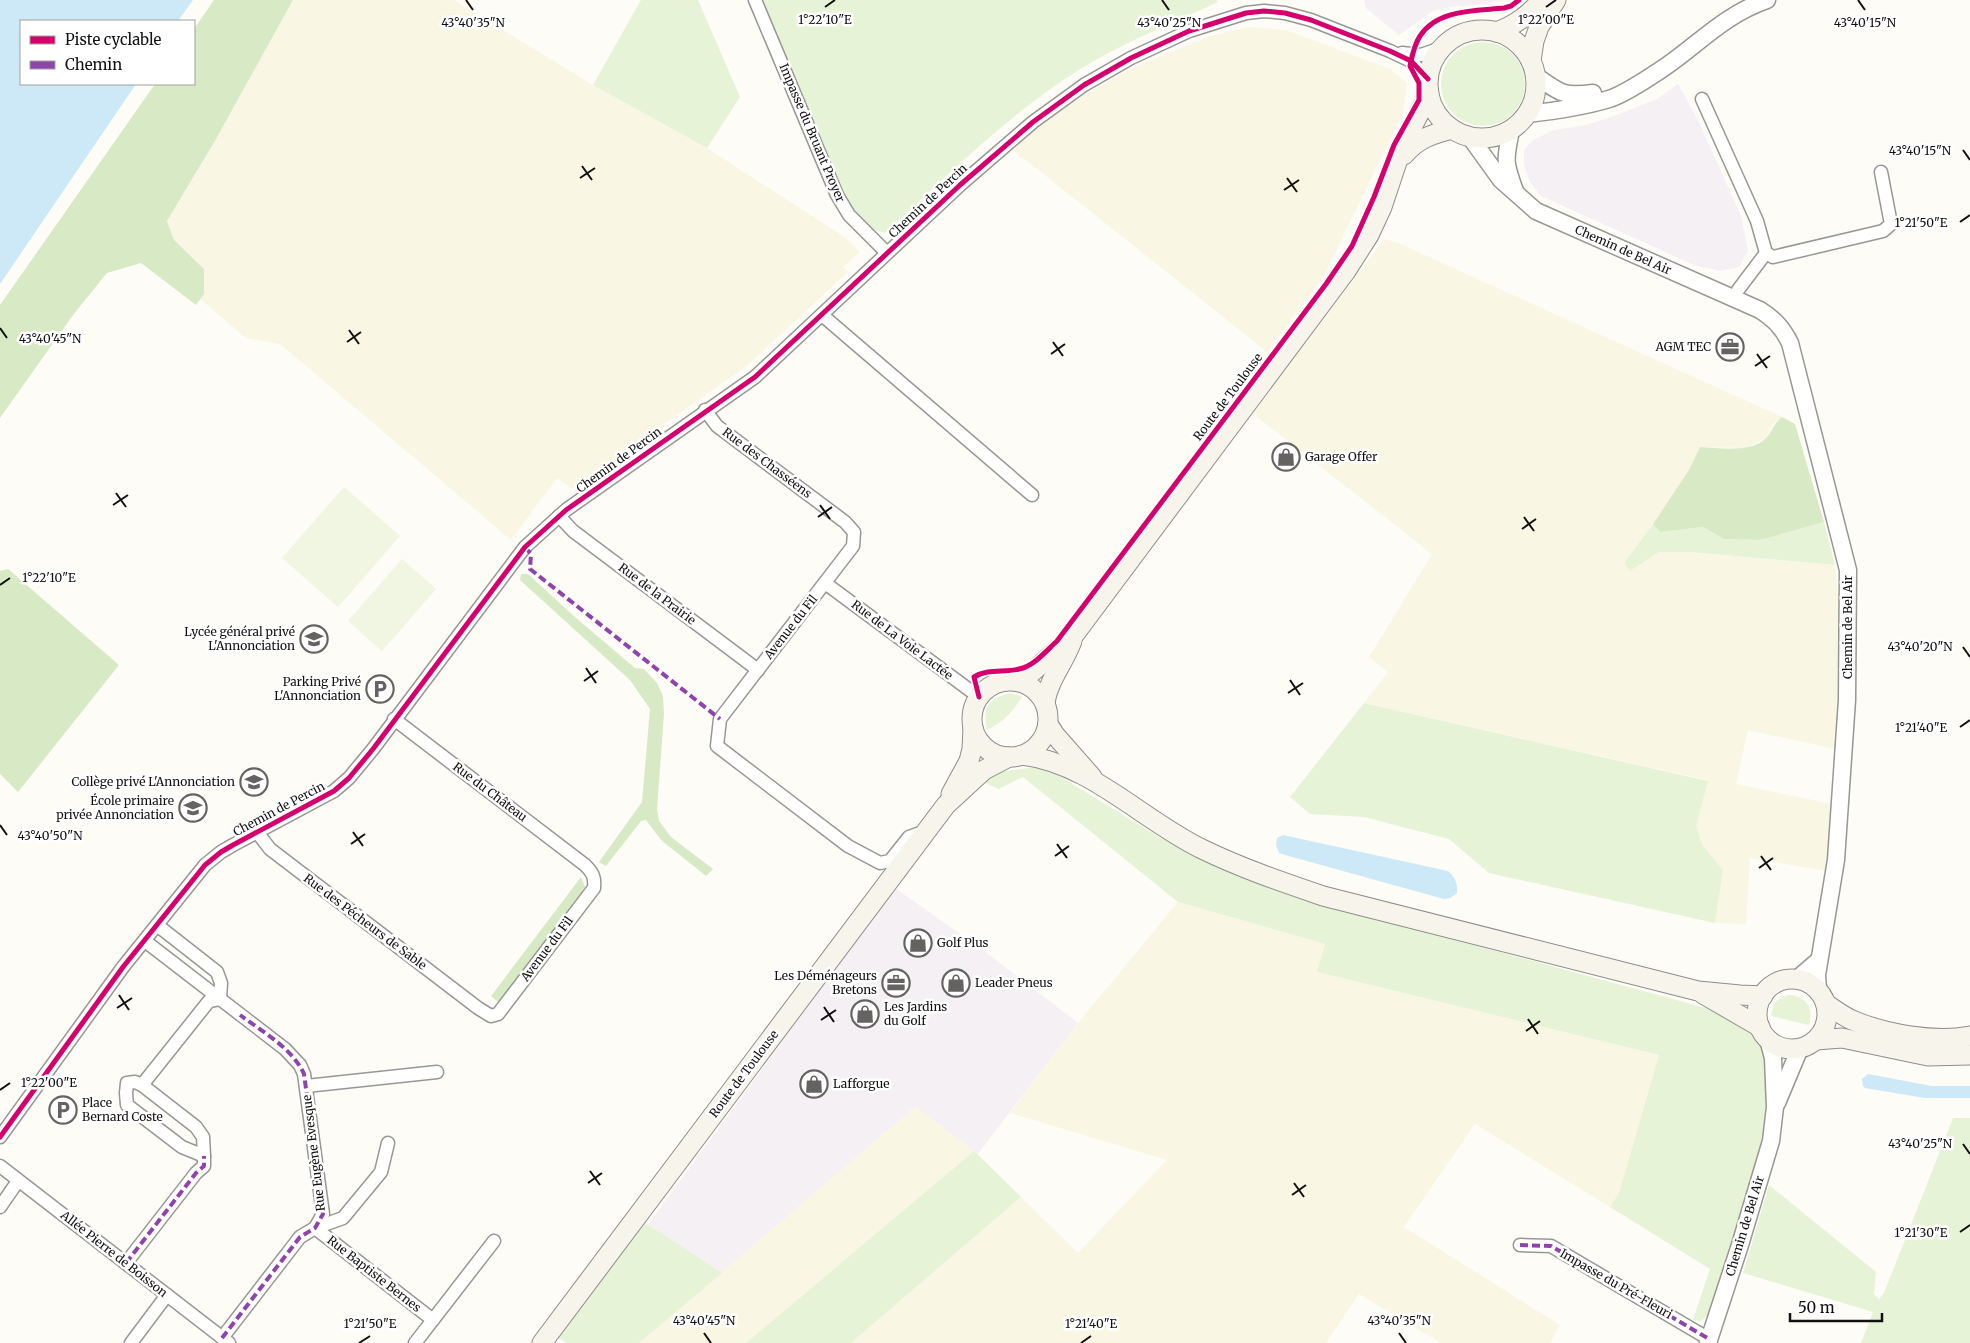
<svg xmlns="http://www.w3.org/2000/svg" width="1970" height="1343" viewBox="0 0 1970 1343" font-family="Merriweather,serif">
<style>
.industrial{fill:#f5f0f3}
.farmland{fill:#f9f7e4}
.green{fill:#e7f3d7}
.forest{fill:#d8eac5}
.pitch{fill:#f0f6e1}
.water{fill:#cde8f7}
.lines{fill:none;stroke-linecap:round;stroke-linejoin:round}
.minor-casing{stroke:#979795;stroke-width:15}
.tertiary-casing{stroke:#979795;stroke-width:19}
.secondary-casing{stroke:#8e8d8b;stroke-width:21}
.minor{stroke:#fffffe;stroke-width:12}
.tertiary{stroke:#fffffe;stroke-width:16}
.secondary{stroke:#f6f4eb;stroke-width:19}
.quiet{stroke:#8e44ad;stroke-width:4;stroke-dasharray:8 4;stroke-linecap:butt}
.cycleway-casing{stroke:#fff;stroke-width:8}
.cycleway{stroke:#d6006c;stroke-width:5}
.ticks{fill:none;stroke:#111;stroke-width:2}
.labels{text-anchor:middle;stroke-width:5;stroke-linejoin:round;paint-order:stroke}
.street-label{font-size:12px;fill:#111;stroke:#fff}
.poi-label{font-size:12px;fill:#111;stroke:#fff;text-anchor:end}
.ticks-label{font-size:12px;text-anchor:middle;fill:#111;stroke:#fff;stroke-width:5;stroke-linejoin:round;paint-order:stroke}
</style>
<rect width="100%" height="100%" fill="#fdfcf7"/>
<g class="industrial">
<path d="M1364,0H1504L1486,4L1449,7L1433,11L1399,35L1366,8Z"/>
<path d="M1678,84L1698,120L1741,216L1748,251L1739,267L1720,271L1694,265L1541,196L1530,182L1524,165V150L1533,140L1554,130L1586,125L1614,116L1657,99Z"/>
<path d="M895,888L980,948L1078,1023L978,1154L915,1107L722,1273L647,1226Z"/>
</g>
<g class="farmland">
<path d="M293,0H454L593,85L707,148L846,238L860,252L843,267L848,272L748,365L572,489L557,478L511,540L280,344L246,338L200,299L204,293V269L174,240L167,221L216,139Z"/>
<path d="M1249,27L1286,30L1390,69L1407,83L1403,113L1324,276L1267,352L1012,149L1046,120L1091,91L1141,64L1210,36Z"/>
<path d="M1384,239L1396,242L1782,417L1774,423L1765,439L1745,448L1700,447L1689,470L1653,524L1624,563L1630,571L1659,552H1689L1835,565L1839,611L1836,749L1748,730L1736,784L1832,804L1827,871L1750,858L1746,924L1715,923L1723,870L1703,846L1696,826L1707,780L1364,703L1388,672L1369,657L1432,554L1252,413Z"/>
<path d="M1178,902L1325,944L1317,972L1659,1055L1619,1193L1610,1207L1475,1124L1404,1227L1560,1325L1550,1343H1441L1359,1294L1326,1343H851L1021,1197L1078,1253L1167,1160L1010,1113L1078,1023Z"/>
<path d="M915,1107L974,1151L746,1343H639Z"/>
</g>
<g class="green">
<path d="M641,0H698L740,97L707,148L593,85Z"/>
<path d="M762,0H1216L1218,2C1166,26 1112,47 1065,79C999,123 943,180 885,233L872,229L848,203L838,184Z"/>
<circle cx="1483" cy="84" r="42"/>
<path d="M1824,522L1835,565L1689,552H1659L1630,571L1624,563L1653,524L1660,532L1703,527L1724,539L1760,540Z"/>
<path d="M1011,693L1022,697C1011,714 1004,721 987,730C981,708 990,697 1011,693Z"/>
<path d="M1364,703L1708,781L1696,826L1703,846L1723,870L1715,923L1489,873L1449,839L1364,817L1310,814L1290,797Z"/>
<path d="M1037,767L1050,770L1162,839L1334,907L1706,1008L1750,1029L1766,1055L1768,1063L1763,1140L1753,1188L1710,1313L1701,1321L1693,1320L1710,1269L1610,1207L1619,1193L1659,1055L1317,972L1325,944L1178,902L1023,777L999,789L983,782L997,772Z"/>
<path d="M1789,995C1807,996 1814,1009 1809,1025L1771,1016C1773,1003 1777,998 1789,995Z"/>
<path d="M1953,1118H1970V1343H1861L1873,1312L1743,1273L1769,1185L1876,1272L1874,1294L1879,1299L1884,1293Z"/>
<path d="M974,1151L1021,1197L851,1343H746Z"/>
<path d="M642,1221L722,1273L639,1343H567L556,1337Z"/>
</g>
<g class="forest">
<path d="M214,0H293L216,139L167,221L174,240L204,269V294L196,305L141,263L107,273L73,315L0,418V305L155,84H194V29Z"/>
<path d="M1782,417L1795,424L1824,522L1760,540L1724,539L1703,527L1660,532L1653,524L1689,470L1700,447C1719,448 1750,453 1765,439C1772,433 1773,424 1782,417Z"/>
<path d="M8,569L119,665L18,792L0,774V571Z"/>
<path d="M521,574H528L576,618L635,668L644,669L657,683L663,696L664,714L657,809L659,821L671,837L713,869L706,876L661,840L646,820L641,821L606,866L599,862L642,802L650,709L630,680L520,580Z"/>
<path d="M581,877L586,889L499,1003L491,996Z"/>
</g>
<g class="pitch">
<path d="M344,487L400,536L338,607L282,558Z"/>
<path d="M402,559L436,589L382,651L348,621Z"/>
</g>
<g class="water">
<path d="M0,0H193L178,21H21V84H136L0,284Z"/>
<path d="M1283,835L1448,871C1455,877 1458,884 1457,893L1450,898L1444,899L1285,855L1279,853L1276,845L1277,838Z"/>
<path d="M1868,1074L1932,1086H1970V1098H1925L1865,1088L1863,1086L1862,1079Z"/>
</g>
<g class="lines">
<g class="minor-casing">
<g id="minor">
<path d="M755,0L837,195L849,215L887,253"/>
<path d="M1402,53L1421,55L1441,48"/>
<path d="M1702,99L1757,221L1766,253L1738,290L1735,298"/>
<path d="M1766,253L1773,257L1883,231L1891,224L1881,172"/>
<path d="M822,315L1032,495"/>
<path d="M705,410L717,426L845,522L854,532L853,546L720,719L717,746L848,846L880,863L890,861L909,837L926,831"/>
<path d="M559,516L573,531L758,670"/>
<path d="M825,583L979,697"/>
<path d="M257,832L270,849L478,1008L491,1016L498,1014L594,888C595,877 593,873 585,865L394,719"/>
<path d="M157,925L217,972L221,983L220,999"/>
<path d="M145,941L285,1049L300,1065L304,1074L323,1214L315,1228L300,1237L222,1338"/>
<path d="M135,1082L142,1085L196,1127L203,1137L204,1156L182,1147L127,1105L126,1093L127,1083Z"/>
<path d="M142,1085L209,1001L220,999"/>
<path d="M306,1086L437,1072"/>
<path d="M0,1137L123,967L205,865L221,852L233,845L334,791L349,778L373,749L525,547L566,510L755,377L960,185L1033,122L1084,85L1131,58L1189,31L1246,13L1264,11L1285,13L1311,20L1390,51L1411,61L1428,79"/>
<path d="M0,1166L229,1343"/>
<path d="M0,1207L18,1181"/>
<path d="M315,1228L433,1320"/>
<path d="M315,1228L343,1218L381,1172L388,1143"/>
<path d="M1520,1245L1551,1246L1709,1339"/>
<path d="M126,1263L196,1173L204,1166V1156"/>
<path d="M131,1343L167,1295"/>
<path d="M415,1343L494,1241"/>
</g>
</g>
<g class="tertiary-casing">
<g id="tertiary">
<path d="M1536,76C1560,93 1563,97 1593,93"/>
<path d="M1527,114C1554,111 1583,107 1609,99C1622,95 1647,79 1659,71C1696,47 1723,15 1767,0"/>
<path d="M1511,130C1505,160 1504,161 1515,191"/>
<path d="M1470,137L1501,180L1536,211L1760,310C1774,319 1782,327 1790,343L1848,570L1847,700L1836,860L1817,975L1818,989"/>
<path d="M1797,979L1819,960"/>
<path d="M1777,1103L1800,1048"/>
<path d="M1708,1343L1740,1245L1771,1141L1775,1107L1773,1058L1768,1039"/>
</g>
</g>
<g class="secondary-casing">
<g id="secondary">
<circle cx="1482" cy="84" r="54"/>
<path d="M1496,32C1516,25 1528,15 1542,0"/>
<path d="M1531,61L1534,41L1539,27L1556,0"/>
<path d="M1404,155C1417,139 1432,134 1452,129"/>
<path d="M1015,681L1029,675L1074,635L1346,271L1369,235L1382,207L1402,147L1429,94"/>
<circle cx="1010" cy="719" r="38"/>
<path d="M1045,702C1049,679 1064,663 1072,641"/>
<path d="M1048,724L1055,735L1092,777"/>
<path d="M1022,755C1090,763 1142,820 1202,849C1241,868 1282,882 1323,896L1698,991L1740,995L1763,996"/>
<path d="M951,794L969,761L972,749L973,728"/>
<circle cx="1792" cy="1014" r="35"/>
<path d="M1703,994L1760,1027"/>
<path d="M1826,1004C1834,1009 1843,1016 1852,1020C1885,1034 1935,1043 1970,1036"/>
<path d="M1816,1040L1842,1038L1928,1056L1970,1055"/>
<path d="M542,1343L946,805L984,770L1009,757"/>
</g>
</g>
<use href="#minor" class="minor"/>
<use href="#tertiary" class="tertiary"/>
<use href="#secondary" class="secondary"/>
<g class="quiet">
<path d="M525,547L531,554L530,569L720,719"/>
<path d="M1520,1245L1551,1246L1709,1339"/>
<path d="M126,1263L196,1173L204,1166V1156"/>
<path d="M222,1338L300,1237L315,1228L323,1214L304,1074C292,1048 263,1032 240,1015"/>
</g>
<g class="cycleway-casing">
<g id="cycleway">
<path d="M979,697L974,677C989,668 1003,673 1019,669C1034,666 1046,651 1057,641L1326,284L1352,246L1374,197L1394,145L1419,100V83L1410,66C1412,56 1414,45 1420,36C1437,9 1476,11 1504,8L1511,6L1519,0"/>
<path d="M0,1137L123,967L205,865L221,852L233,845L334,791L349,778L373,749L525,547L566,510L755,377L960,185L1033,122L1084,85L1131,58L1189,31L1246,13L1264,11L1285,13L1311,20L1390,51L1411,61L1428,79"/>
</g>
</g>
<use href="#cycleway" class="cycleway"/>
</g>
<path class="ticks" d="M466,0L473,10M1162,0L1169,10M1858,0L1865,10M825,7L835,0M1546,7L1556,0M1963,150L1970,160M582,166L592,180M580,178L595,168M1287,178L1297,192M1284,190L1299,180M1960,222L1970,215M0,328L7,338M349,330L359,344M347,342L361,332M1053,342L1063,356M1051,354L1065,344M1757,354L1767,368M1755,366L1770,356M116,493L126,507M113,505L128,495M820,505L830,519M818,517L832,507M1524,517L1534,531M1522,529L1536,519M0,585L10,578M1963,647L1970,657M586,668L596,683M1290,680L1300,695M584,681L598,671M1288,693L1303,683M1960,727L1970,720M0,825L7,835M353,832L363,846M351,844L365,834M1057,844L1067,858M1055,856L1069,846M1761,856L1771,870M1759,868L1773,858M119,995L129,1010M824,1007L834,1022M117,1008L132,998M1528,1019L1538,1034M821,1020L836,1010M1526,1031L1540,1021M0,1090L10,1083M1963,1144L1970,1154M590,1171L600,1185M588,1183L602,1173M1294,1183L1304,1197M1292,1195L1306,1185M1960,1232L1970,1225M704,1333L711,1343M1399,1333L1406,1343M359,1343L370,1336M1081,1343L1091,1336"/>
<defs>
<g id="office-ring" transform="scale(1.4375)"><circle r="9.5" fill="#fff" stroke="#646362" stroke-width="1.5"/><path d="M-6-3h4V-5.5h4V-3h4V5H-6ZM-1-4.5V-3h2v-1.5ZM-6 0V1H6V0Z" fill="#646362"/></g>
<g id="shop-ring" transform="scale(1.4375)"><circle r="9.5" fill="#fff" stroke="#646362" stroke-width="1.5"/><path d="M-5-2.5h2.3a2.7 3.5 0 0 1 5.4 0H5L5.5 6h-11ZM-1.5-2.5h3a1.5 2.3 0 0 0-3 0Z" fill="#646362"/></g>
<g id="school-ring" transform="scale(1.4375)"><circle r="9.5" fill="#fff" stroke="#646362" stroke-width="1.5"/><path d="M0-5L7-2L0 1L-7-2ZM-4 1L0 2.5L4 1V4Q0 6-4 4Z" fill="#646362"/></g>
<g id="parking-ring" transform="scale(1.4375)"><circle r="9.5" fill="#fff" stroke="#646362" stroke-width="1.5"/><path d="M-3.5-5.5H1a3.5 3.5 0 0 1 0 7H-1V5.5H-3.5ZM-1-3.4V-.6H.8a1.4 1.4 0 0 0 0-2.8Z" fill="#646362"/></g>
</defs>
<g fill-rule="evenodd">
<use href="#office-ring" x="1730" y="347"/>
<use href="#shop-ring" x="1286" y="457"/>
<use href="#school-ring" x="314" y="639"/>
<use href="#parking-ring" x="380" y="689"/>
<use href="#school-ring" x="254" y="782"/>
<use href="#school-ring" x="193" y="808"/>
<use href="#shop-ring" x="918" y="943"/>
<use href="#office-ring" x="896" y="983"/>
<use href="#shop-ring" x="956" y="983"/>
<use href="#shop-ring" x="865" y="1014"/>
<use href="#shop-ring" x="814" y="1084"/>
<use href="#parking-ring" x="63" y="1110"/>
</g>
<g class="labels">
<g class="street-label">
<text transform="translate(812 133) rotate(67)" y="4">Impasse du Bruant Proyer</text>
<text transform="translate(928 201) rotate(-43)" y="4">Chemin de Percin</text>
<text transform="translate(1623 250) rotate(24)" y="4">Chemin de Bel Air</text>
<text transform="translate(1228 397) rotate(-53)" y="4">Route de Toulouse</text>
<text transform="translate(619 460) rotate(-36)" y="4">Chemin de Percin</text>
<text transform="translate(767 463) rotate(37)" y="4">Rue des Chasséens</text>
<text transform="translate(657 594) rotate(37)" y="4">Rue de la Prairie</text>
<text transform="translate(791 627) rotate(-52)" y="4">Avenue du Fil</text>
<text transform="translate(1848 627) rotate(-90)" y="4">Chemin de Bel Air</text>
<text transform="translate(902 640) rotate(37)" y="4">Rue de La Voie Lactée</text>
<text transform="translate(490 792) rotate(37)" y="4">Rue du Château</text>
<text transform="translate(279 809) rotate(-28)" y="4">Chemin de Percin</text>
<text transform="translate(365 922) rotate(37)" y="4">Rue des Pécheurs de Sable</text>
<text transform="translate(547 949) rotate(-53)" y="4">Avenue du Fil</text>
<text transform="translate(744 1074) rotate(-53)" y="4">Route de Toulouse</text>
<text transform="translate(314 1153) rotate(-97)" y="4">Rue Eugène Evesque</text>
<text transform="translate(1745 1226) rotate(-73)" y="4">Chemin de Bel Air</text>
<text transform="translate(114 1254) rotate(38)" y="4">Allée Pierre de Boisson</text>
<text transform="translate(374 1274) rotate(38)" y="4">Rue Baptiste Bernes</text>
<text transform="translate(1616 1284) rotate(30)" y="4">Impasse du Pré-Fleuri</text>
</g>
<g class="poi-label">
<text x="1711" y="351">AGM TEC</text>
<text x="1305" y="461" text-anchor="start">Garage Offer</text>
<text x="295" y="636">Lycée général privé<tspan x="295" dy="14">L'Annonciation</tspan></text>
<text x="361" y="686">Parking Privé<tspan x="361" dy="14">L'Annonciation</tspan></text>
<text x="235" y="786">Collège privé L'Annonciation</text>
<text x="174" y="805">École primaire<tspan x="174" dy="14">privée Annonciation</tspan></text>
<text x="937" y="947" text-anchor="start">Golf Plus</text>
<text x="877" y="980">Les Déménageurs<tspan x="877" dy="14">Bretons</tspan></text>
<text x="975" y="987" text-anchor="start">Leader Pneus</text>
<text x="884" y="1011" text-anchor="start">Les Jardins<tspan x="884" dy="14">du Golf</tspan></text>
<text x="833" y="1088" text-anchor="start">Lafforgue</text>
<text x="82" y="1107" text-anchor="start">Place<tspan x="82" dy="14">Bernard Coste</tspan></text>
</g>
</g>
<g class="ticks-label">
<text x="1546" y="24">1°22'00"E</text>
<text x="825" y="24">1°22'10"E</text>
<text x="1169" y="27">43°40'25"N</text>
<text x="1865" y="27">43°40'15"N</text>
<text x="473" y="27">43°40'35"N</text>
<text x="1920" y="155">43°40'15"N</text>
<text x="1921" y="227">1°21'50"E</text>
<text x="50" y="343">43°40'45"N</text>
<text x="49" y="582">1°22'10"E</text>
<text x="1920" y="651">43°40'20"N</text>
<text x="1921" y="732">1°21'40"E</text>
<text x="50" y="840">43°40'50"N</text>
<text x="49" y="1087">1°22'00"E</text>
<text x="1920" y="1148">43°40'25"N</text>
<text x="1921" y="1237">1°21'30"E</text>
<text x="704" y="1325">43°40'45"N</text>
<text x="1399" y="1325">43°40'35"N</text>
<text x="370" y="1328">1°21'50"E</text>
<text x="1091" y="1328">1°21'40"E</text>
</g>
<rect x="20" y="20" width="175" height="65" fill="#ffffff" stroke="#a0a0a0"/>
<rect x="30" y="36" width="25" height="8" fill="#d6006c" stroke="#a0a0a0"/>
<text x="65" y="45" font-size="15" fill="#111111">Piste cyclable</text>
<rect x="30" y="61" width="25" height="8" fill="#8e44ad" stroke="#a0a0a0"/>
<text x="65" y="70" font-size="15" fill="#111111">Chemin</text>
<path d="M1790 1313v8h92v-8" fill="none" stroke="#111111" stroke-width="2.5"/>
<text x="1798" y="1313" font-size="15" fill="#111111" stroke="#ffffff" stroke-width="4" paint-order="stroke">50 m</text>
</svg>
